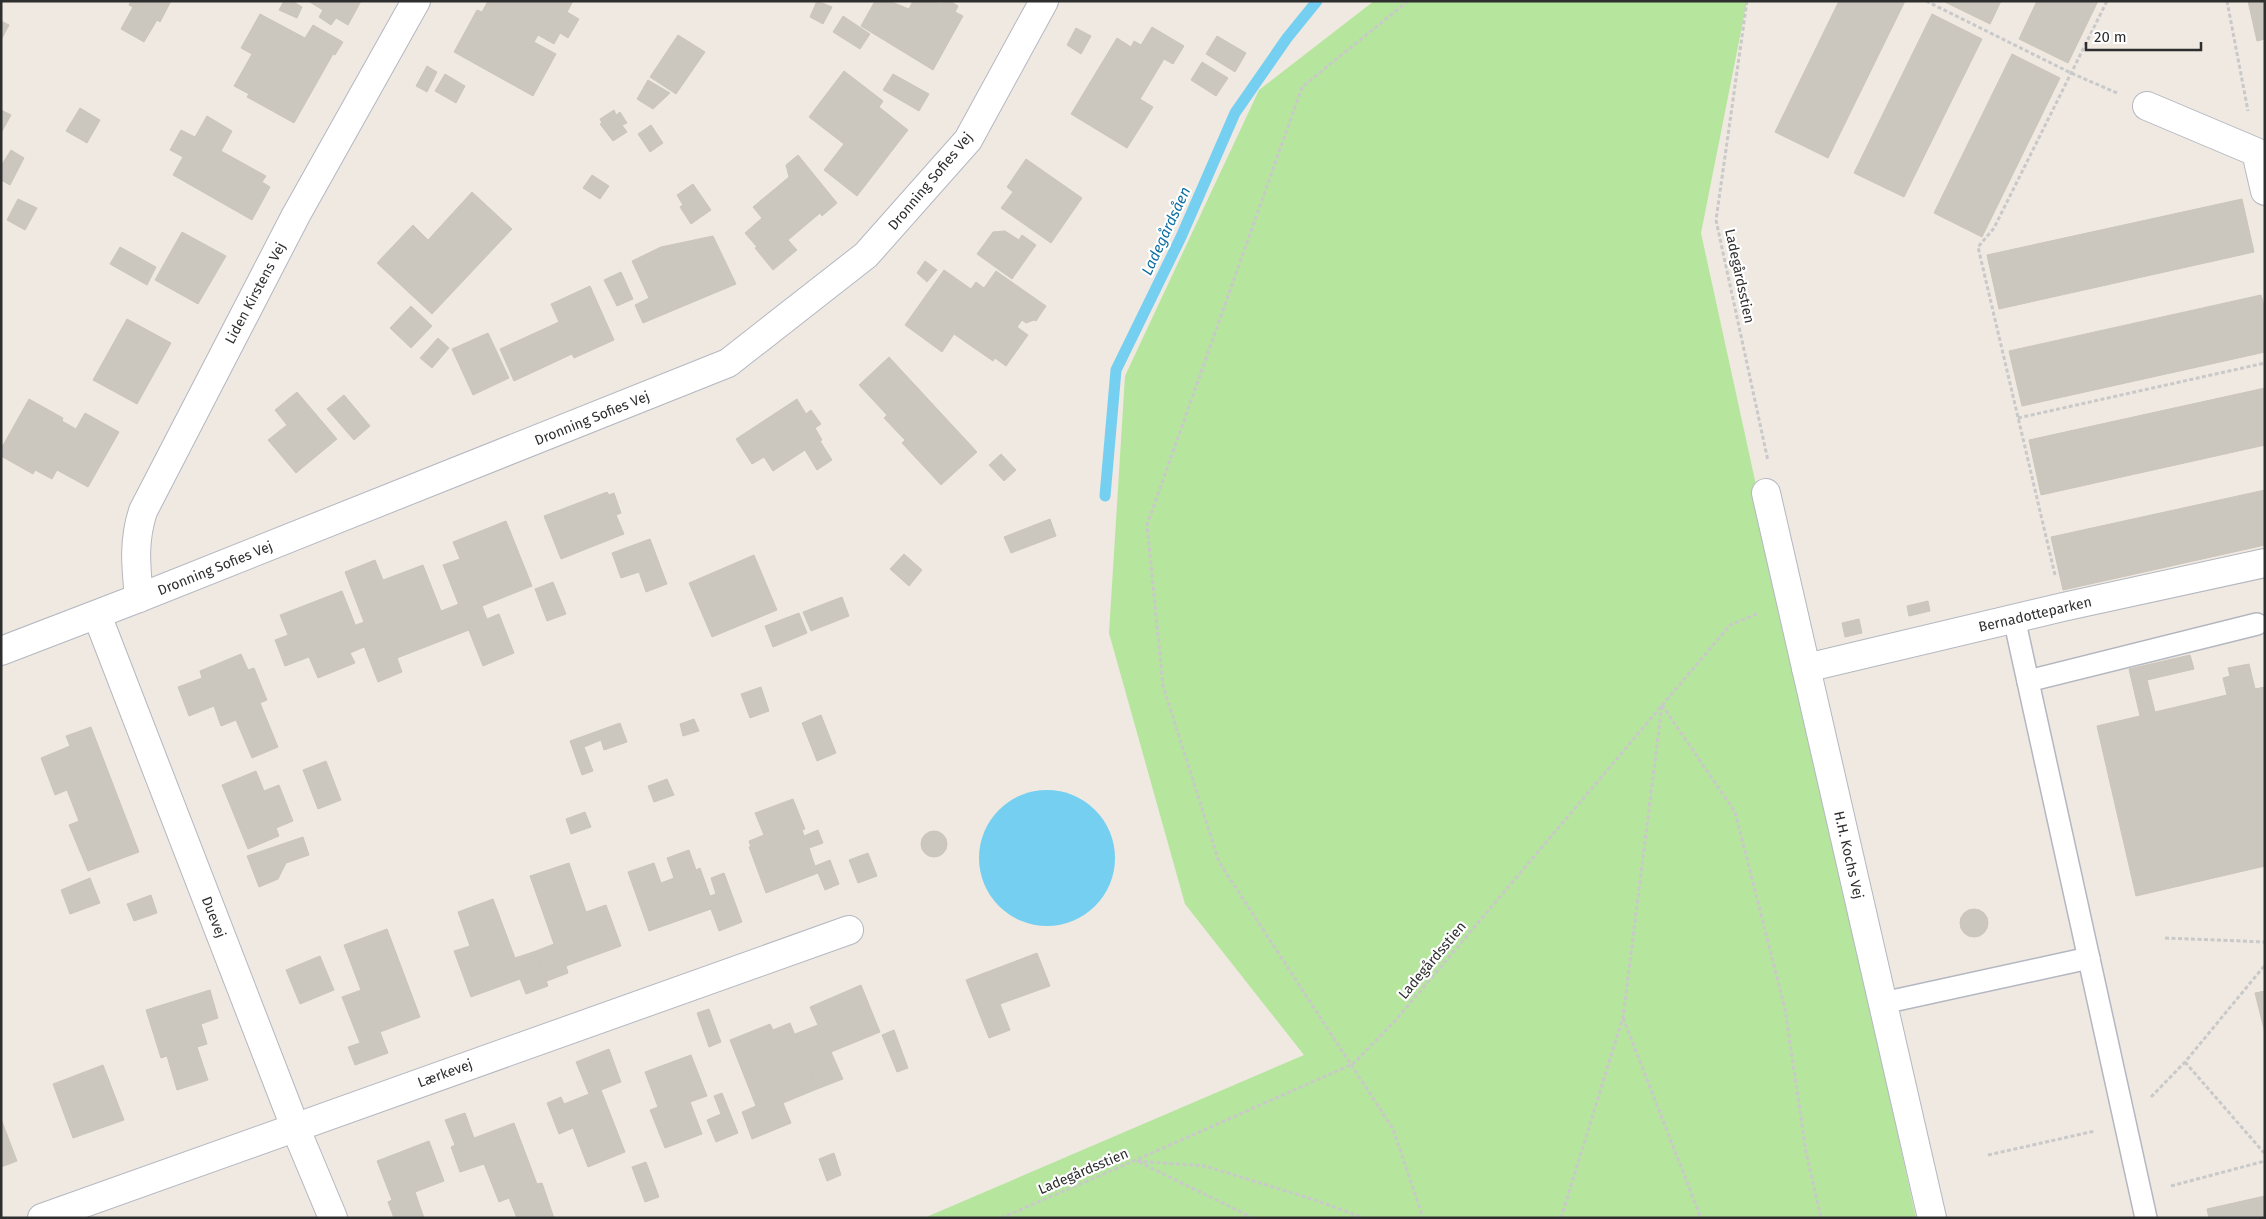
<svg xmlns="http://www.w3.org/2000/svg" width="2266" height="1219" viewBox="0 0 2266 1219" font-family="'Fira Sans',sans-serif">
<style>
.green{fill:#b6e59e}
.water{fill:#75cff0}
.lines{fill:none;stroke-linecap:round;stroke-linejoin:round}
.stream{stroke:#75cff0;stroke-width:11}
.building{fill:#cbc7bf;stroke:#cbc5ba}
.lane-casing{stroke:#b4b7c1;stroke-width:24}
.street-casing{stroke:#b4b7c1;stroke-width:30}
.path{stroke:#c9c9c9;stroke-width:3;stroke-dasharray:4 2.5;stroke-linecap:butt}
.lane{stroke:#fff;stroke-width:21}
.street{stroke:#fff;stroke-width:28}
.labels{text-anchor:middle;stroke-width:4.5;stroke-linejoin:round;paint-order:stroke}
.street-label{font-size:14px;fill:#2e2e2e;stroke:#fff}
.water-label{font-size:15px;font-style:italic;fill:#0d6fa3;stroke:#fff}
</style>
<rect width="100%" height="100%" fill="#efe9e1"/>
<path class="green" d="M1374,1H1747L1701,233L1916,1218H924L1304,1055L1185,904L1109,633L1125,376L1259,90Z"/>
<circle class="water" cx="1047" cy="858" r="68"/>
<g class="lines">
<path class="stream" d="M1105,496L1116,370L1181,237L1235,113L1287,38L1317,1"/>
</g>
<g class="building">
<path d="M131,1H171L160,22L157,20L144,42L121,29L133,7L129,5Z"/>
<path d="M284,1H292L302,7L297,18L279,10Z"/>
<path d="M308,1H361L348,25L336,18L331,25L319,17L323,10Z"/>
<path d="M488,1H573L567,12L579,19L568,38L560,33L554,44L538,35L534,42L556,54L533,96L454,52L477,10L482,12Z"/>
<path d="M817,1L832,7L823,24L810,17Z"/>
<path d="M875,1H889L909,9L913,1L940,3L950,1L958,6L955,12L963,16L933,70L861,26Z"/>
<path d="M1839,1H1905L1828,158L1775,132Z"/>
<path d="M1943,1H2001L1990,24Z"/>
<path d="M2037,1H2098L2068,63L2019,39Z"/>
<path d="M2248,1H2265V39L2257,41Z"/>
<path d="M260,14L305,38L313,25L343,42L335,55L333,54L294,123L247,97L249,94L234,86L252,54L241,48Z"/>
<path d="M1932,14L1982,39L1904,197L1854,173Z"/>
<path d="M843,16L870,34L860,49L833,32Z"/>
<path d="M1,21L9,25L1,40Z"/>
<path d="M1152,27L1184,46L1173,64L1164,59L1140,99L1153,107L1127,148L1071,114L1117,38L1131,47L1134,41L1141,45Z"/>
<path d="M1076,28L1091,36L1081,54L1067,45Z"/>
<path d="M678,35L705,52L676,94L650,77Z"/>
<path d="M1217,36L1246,53L1235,72L1206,54Z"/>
<path d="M2012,54L2060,78L1982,237L1934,213Z"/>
<path d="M1202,62L1228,78L1216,96L1191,80Z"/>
<path d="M427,66L437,72L427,92L416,86Z"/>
<path d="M844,71L883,101L879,107L908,130L857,196L824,170L844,144L809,117Z"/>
<path d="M445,74L465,86L456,103L435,91Z"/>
<path d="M893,74L929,94L919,111L883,90Z"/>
<path d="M648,80L670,93L653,109L637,99Z"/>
<path d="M80,108L100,120L87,143L66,131Z"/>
<path d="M1,110L11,115L1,133Z"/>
<path d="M614,110L616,115L620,112L627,123L622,125L627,132L613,141L600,124L602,123L600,119Z"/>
<path d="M207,116L232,131L221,151L266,176L262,182L270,187L252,220L173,175L183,157L170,150L181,130L195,137Z"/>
<path d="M651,125L663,143L650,152L638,134Z"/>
<path d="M11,150L24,158L10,185L1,180V166Z"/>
<path d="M798,155L837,203L822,216L820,213L788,240L797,250L773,270L755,248L757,247L745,233L762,218L753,207L789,177L786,165Z"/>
<path d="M1026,159L1082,198L1051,243L1001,208L1013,192L1007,187Z"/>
<path d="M592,175L609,186L600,199L583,188Z"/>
<path d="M693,184L711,210L691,224L680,207L683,205L677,195Z"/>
<path d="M472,192L512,229L432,314L377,263L413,225L428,240Z"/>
<path d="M18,199L37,208L25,230L7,220Z"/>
<path d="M2242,199L2254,252L1999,309L1987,255Z"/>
<path d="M1005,231L1019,240L1022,235L1036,245L1012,279L977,254L993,232Z"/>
<path d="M182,232L226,256L198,304L155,280Z"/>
<path d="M713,236L736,284L643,323L635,305L649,298L632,261L661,247Z"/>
<path d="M120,247L156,267L147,285L110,264Z"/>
<path d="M925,261L937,270L927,282L917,273Z"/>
<path d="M944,270L971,289L976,282L984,288L996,271L1046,306L1036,321L1034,320L1026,323L1022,320L1017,327L1028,335L1006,366L995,358L993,361L954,334L942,352L905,325Z"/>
<path d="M621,272L633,299L617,306L604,280Z"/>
<path d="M590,286L614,340L574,358L572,354L514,381L500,349L559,322L551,304Z"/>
<path d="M2261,295L2265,309V352L2022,406L2009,351Z"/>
<path d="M411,306L432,326L411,348L390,328Z"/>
<path d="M127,319L171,343L137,404L93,380Z"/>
<path d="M488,333L509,378L473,395L452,349Z"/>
<path d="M438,338L449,348L432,368L420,358Z"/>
<path d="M889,357L977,452L941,485L902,443L905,440L884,418L887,415L859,385Z"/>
<path d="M2265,388V445L2041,495L2029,440Z"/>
<path d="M297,392L337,439L296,473L268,440L287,425L275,410Z"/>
<path d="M344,395L370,426L354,440L327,409Z"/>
<path d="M29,399L63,418L62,421L76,429L85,413L119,432L88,487L57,470L52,479L35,470L33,474L1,456V449Z"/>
<path d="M797,399L806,414L811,410L821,424L815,428L822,440L820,441L832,460L817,470L805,450L773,471L764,457L752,464L736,439Z"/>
<path d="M1001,454L1016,470L1004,481L989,465Z"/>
<path d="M2265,490V545L2063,590L2051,537Z"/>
<path d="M607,492L609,495L614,493L621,513L616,515L624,534L561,559L544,516Z"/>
<path d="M1050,519L1056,536L1011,553L1004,537Z"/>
<path d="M506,521L532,586L482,606L487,619L499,614L514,653L483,666L443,565L460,559L453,542Z"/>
<path d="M650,539L667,584L646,592L639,572L621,578L612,553Z"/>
<path d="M904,554L922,570L909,586L890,569Z"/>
<path d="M754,555L777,610L712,637L689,583Z"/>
<path d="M375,560L383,580L423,565L441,611L459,604L469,630L397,658L402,672L378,682L356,625L364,622L345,572Z"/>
<path d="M553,582L566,614L547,621L535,589Z"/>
<path d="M342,591L364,647L350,653L355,663L318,678L309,657L285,666L275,640L288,635L280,615Z"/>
<path d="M842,597L849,616L811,631L803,612Z"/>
<path d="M1928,601L1930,611L1909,616L1907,606Z"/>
<path d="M799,613L807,633L773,647L765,626Z"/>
<path d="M1859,619L1862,633L1845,637L1842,623Z"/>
<path d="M241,654L248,670L254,668L267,700L260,703L278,747L252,758L236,720L221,726L214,706L189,716L178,687L202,678L200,671Z"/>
<path d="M2190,655L2194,669L2147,680L2155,712L2227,695L2223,678L2230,676L2228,668L2249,664L2255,689L2265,687V866L2136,896L2097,726L2140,716L2129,669Z"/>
<path d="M761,687L769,711L750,718L741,694Z"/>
<path d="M821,715L836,753L817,761L802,723Z"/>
<path d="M694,719L699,731L683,736L680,724Z"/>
<path d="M620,723L627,742L604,750L601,740L584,747L593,771L582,775L570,741Z"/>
<path d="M91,727L139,852L88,871L69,825L79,821L67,790L55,795L41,758L70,746L66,736Z"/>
<path d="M326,761L341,800L318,809L303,770Z"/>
<path d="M256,771L264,791L279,785L293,821L276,828L279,836L248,849L222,785Z"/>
<path d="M667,779L674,795L654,802L648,786Z"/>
<path d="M793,799L805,829L802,830L804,836L818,830L823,843L809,848L815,866L830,860L839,884L825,890L818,873L766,893L749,847H751L749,841L764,835L755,813Z"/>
<path d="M585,812L591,827L571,834L566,819Z"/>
<circle cx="934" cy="844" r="13"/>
<path d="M303,837L309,855L286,863L278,879L259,887L247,856Z"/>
<path d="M689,850L696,870L700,868L710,896L716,894L711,878L724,873L742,922L719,931L711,909L649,931L628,872L654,863L661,883L674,878L667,858Z"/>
<path d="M868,853L877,876L858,883L849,860Z"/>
<path d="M569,863L586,912L606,905L621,946L566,966L568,973L547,981L536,951L554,944L530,876Z"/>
<path d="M90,878L100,903L70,914L61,890Z"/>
<path d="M151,895L157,913L134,921L127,904Z"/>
<path d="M493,899L515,958L536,951L548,986L526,994L520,979L471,997L454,951L470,946L458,912Z"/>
<circle cx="1974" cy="923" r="14"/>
<path d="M387,929L420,1017L380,1032L388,1053L355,1065L348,1047L360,1043L342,997L361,990L344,945Z"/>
<path d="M1037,953L1050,986L1000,1004L1010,1030L989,1038L966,980Z"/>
<path d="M320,956L334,990L300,1004L286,970Z"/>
<path d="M861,985L880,1032L831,1052L843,1079L817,1089L795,1034L818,1025L810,1007Z"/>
<path d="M210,990L218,1018L201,1024L207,1044L197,1047L208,1080L177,1090L167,1056L161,1058L146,1010Z"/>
<path d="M2265,991V1033L2255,993Z"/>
<path d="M709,1009L721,1042L709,1047L697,1013Z"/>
<path d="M790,1023L817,1089L783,1103L791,1123L752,1139L742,1112L756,1106L730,1040L770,1024L773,1030Z"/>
<path d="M894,1030L908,1068L897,1072L882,1035Z"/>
<path d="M609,1049L621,1082L601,1090L625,1152L588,1167L573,1128L559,1134L547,1103L561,1097L564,1104L589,1094L576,1062Z"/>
<path d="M691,1055L707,1096L690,1102L702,1134L665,1148L650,1110L658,1107L645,1072Z"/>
<path d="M103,1065L124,1120L73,1138L53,1084Z"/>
<path d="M722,1093L738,1133L716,1142L707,1120L721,1114L714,1096Z"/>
<path d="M465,1113L474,1138L514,1123L537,1184L542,1183L554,1218H517L509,1198L499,1202L484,1164L460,1172L451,1147L455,1145L445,1120Z"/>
<path d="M1,1119L17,1161L1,1167Z"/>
<path d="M429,1141L444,1181L415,1192L424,1218H394L388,1202L392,1200L377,1161Z"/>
<path d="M834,1153L841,1175L827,1181L819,1159Z"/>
<path d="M646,1162L659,1197L645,1202L632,1167Z"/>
<path d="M2265,1196V1218H2209L2207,1209Z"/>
</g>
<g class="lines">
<g class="lane-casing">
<g id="lane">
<path d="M2014,618L2146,1218"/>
<path d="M2028,681L2257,624"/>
<path d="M1883,1003L2089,958"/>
</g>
</g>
<g class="street-casing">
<g id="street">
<path d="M2147,106L2256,152L2265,191"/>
<path d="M1766,493L1932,1218"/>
<path d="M139,598C136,566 133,542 143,511L296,215L416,1"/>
<path d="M97,615L295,1127L333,1218"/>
<path d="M1,651L139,598L728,363L866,255L968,140L1044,1"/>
<path d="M1806,668L2063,607L2265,563"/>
<path d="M42,1218L849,930"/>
</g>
</g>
<g class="path">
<path d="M1408,1L1302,87L1147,525L1163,686L1219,862L1393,1129L1423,1218"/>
<path d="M1747,1L1716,220L1768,461"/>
<path d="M1926,1L2071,73L2117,93"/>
<path d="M2227,1L2248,111"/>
<path d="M2018,418L2265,363"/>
<path d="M2055,575L1978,247L1994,228L2107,1"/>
<path d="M1662,705L1735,812L1785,1009L1806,1152L1821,1218"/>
<path d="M2165,938L2265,942"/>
<path d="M1623,1018L1701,1218"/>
<path d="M2185,1062L2265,1154"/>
<path d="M2151,1097L2185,1062L2265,965"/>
<path d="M1988,1155L2095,1131"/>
<path d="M1137,1161L1205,1166L1315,1200L1364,1218"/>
<path d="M1139,1162L1253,1218"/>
<path d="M2171,1186L2265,1161"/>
<path d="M1001,1218L1136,1160L1353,1064L1394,1022L1730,625L1759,613"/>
<path d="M1561,1218L1623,1017L1662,705"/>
</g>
<use href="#lane" class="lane"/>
<use href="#street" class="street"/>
</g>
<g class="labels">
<g class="street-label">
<text transform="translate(930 181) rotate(-50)" y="5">Dronning Sofies Vej</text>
<text transform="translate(1740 276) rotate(78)" y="5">Ladegårdsstien</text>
<text transform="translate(255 293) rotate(-62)" y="5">Liden Kirstens Vej</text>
<text transform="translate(592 418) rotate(-22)" y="5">Dronning Sofies Vej</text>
<text transform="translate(215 568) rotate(-22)" y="5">Dronning Sofies Vej</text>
<text transform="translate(2035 614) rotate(-13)" y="5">Bernadotteparken</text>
<text transform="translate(1849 855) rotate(77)" y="5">H.H. Kochs Vej</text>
<text transform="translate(214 917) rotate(69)" y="5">Duevej</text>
<text transform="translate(1432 960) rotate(-50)" y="5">Ladegårdsstien</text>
<text transform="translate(445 1073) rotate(-20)" y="5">Lærkevej</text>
<text transform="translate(1083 1171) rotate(-23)" y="5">Ladegårdsstien</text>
</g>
<g class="water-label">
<text transform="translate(1166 231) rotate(-65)" y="5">Ladegårdsåen</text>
</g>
</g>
<rect width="2266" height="1219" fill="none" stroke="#2e2e2e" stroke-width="5"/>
<path d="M2086 42v8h115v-8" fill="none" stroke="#2e2e2e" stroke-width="2.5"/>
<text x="2094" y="42" font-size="15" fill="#2e2e2e" stroke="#ffffff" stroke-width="4" paint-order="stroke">20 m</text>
</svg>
